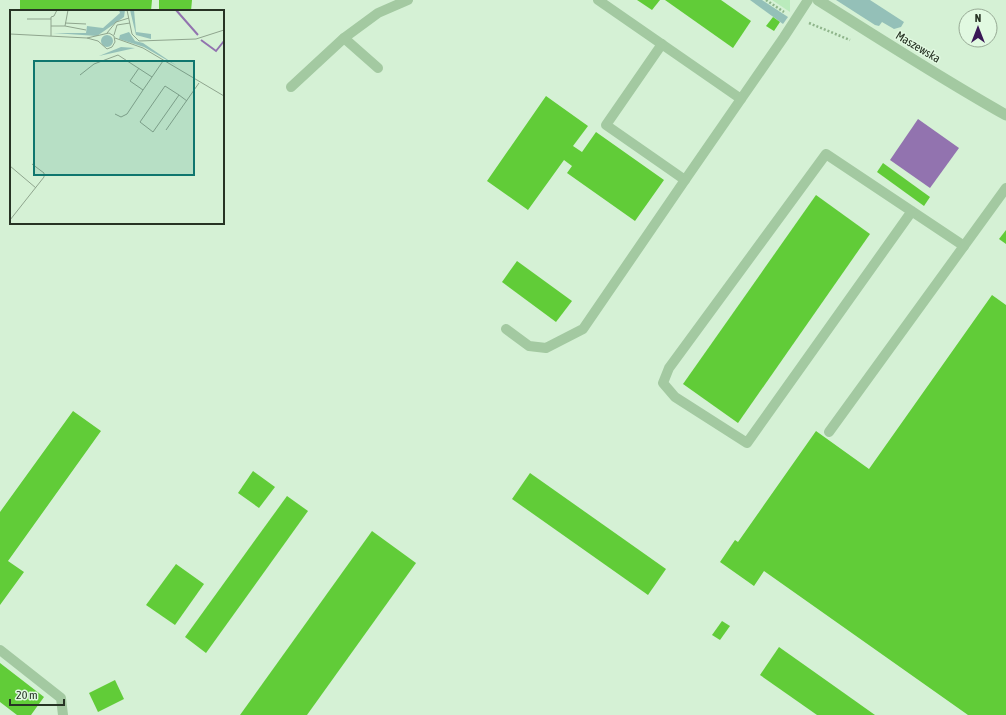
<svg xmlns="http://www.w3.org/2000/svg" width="1006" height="715" viewBox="0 0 1006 715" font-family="'Asap Condensed',sans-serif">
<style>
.green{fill:#94c0b8}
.plaza{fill:#baebbc}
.water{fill:#9273af}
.building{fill:#61cc38}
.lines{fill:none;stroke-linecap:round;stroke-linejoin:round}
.path{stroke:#8fb58b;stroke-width:2.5;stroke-dasharray:2 2;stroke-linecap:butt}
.service{stroke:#a3c9a1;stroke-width:10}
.tertiary{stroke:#a3c9a1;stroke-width:11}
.labels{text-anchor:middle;stroke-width:3;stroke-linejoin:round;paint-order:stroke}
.street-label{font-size:12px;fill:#273324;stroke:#e1f9e1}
.inset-river{fill:none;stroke:#9273af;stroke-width:2}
.inset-road{fill:none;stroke:#8fa58e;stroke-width:1}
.view{fill:#0f766e;fill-opacity:0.15;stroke:#0f766e;stroke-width:2}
.inset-edge{fill:none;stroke:#273324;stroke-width:2}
</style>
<rect width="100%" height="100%" fill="#d5f1d5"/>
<g class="green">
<path d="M750,0H762L788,17L783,24Z"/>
<path d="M836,0H870L904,22L901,27L894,29L882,22L879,26L875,25Z"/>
</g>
<path class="plaza" d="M772,0H790V12Z"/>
<path class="water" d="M918,119L959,148L930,188L890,160Z"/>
<g class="building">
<path d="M20,0H152L151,11H20Z"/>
<path d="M159,0H192L191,11H159Z"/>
<path d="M637,0H660L652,10Z"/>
<path d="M665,0H721L751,21L733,48Z"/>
<path d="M773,17L780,22L774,31L766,26Z"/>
<path d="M546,96L588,126L573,146L582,152L596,132L664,180L635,221L567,173L572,166L564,160L528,210L487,181Z"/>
<path d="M883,163L930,197L924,206L877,172Z"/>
<path d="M816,195L870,234L738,423L683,384Z"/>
<path d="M1006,230V244L999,239Z"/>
<path d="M517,261L572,301L556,322L502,282Z"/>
<path d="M992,295L1006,305V715H968L764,571L754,586L720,562L735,540L738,542L816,431L869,469Z"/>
<path d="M73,411L101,431L8,561L24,572L0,605V512Z"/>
<path d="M253,471L275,487L259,508L238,493Z"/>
<path d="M530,473L666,569L648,595L512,499Z"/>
<path d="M287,496L308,511L206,653L185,637Z"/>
<path d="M372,531L416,563L307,715H240Z"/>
<path d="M176,564L204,584L175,625L146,605Z"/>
<path d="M722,621L730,626L720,640L712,635Z"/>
<path d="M779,647L820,676L875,715H817L760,675Z"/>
<path d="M0,663L44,697L31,715H17L0,702Z"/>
<path d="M115,680L124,699L98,712L89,693Z"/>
</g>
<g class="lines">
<g class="path">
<path d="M766,0L784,12"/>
<path d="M809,23L850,40"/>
</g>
<g class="service">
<path d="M598,0L741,99L784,37L808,0"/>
<path d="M344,38L378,68"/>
<path d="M662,44L606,125L685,180L741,99"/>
<path d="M291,87L344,38L378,13L408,0"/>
<path d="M912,211L747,443L675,397L663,383L669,368L826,154L964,246"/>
<path d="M506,329L529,346L546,348L583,329L685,180"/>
<path d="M829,432L1006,188"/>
<path d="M0,650L61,698L63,715"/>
</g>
<path class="tertiary" d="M818,0C880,39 942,79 1006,115"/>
</g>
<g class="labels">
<g class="street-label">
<text transform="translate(918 47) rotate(31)" y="4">Maszewska</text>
</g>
</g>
<g transform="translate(10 10)">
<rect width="214" height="214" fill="#d5f1d5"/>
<path d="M109,0H115L114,7L87,26L43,23H76L77,16L93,18L110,3ZM120,0H124L126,22L141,24V29L126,25ZM119,22L125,31L133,33L167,56L134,37L109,29L110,25ZM91 31a6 6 0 1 1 12 0a6 6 0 1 1-12 0ZM111,37L125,38L149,54L125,38L89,46Z" fill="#94c0b8"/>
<path class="inset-river" d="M166,0L188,25M191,30L206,41L214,31"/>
<path class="inset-road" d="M117,0L122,24L129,31L186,29L214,20M17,9H41M55,13L76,14M41,16H55L58,0M55,16L76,20M97,23L106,12L119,8M0,24L77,28L99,23L104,26L105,32L102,37L97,39L88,31L77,28M104,25L107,15L120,13M41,26V7L44,6L47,0M105,28L133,38L214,86M129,58L120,71L133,80L142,67M70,65L84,54L108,45L142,67L153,51M169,85L143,122L130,112L155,76L169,85L177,91M105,104L111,107L117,104L133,80M156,120L189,73M0,156L26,178M0,210L34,167V163L22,154"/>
<path class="view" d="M24,51H184V165H24Z"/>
<rect width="214" height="214" class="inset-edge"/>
</g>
<g transform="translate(978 28)"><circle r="19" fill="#e1f9e1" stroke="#97aa95"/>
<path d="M0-3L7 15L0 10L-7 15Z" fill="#3a1856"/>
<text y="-6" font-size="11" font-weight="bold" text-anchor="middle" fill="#273324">N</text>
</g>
<path d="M10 699v6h54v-6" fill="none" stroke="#273324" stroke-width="2"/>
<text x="16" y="699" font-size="12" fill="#273324" stroke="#e1f9e1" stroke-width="3" paint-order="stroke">20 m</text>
</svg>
